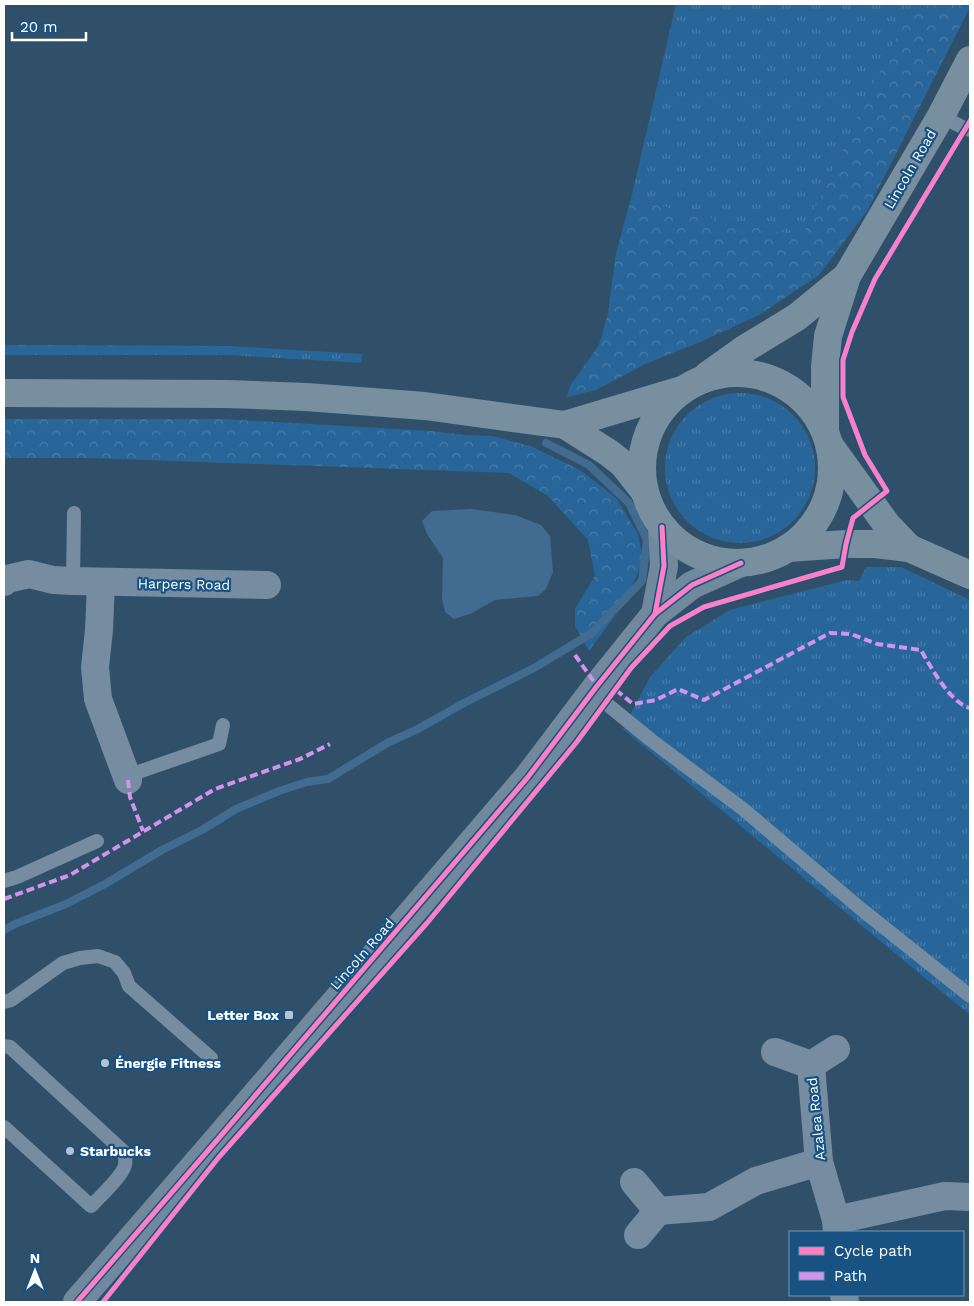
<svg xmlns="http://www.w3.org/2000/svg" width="974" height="1306" viewBox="0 0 974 1306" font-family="'Work Sans',sans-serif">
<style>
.grass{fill:url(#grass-tufts)}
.forest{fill:url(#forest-crowns)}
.water{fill:#416b8f}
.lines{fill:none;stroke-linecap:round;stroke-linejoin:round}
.stream{stroke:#416b8f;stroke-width:8}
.lane{stroke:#768ca0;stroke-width:14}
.street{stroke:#768ca0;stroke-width:28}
.secondary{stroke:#71899d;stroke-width:28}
.highway{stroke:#788fa0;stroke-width:28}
.quiet{stroke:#d193ec;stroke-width:4;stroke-dasharray:8 4;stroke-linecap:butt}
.cycleway-casing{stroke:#185283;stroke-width:8}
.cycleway{stroke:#ff80c0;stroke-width:5}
.poi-dot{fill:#b7c2cb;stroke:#185283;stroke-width:2}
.labels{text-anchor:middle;stroke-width:4.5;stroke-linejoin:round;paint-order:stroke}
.street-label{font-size:14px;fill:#fff;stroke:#185283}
.poi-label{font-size:14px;font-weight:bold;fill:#fff;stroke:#185283;text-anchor:start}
</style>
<defs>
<pattern id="grass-tufts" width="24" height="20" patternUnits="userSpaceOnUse" patternTransform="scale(1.25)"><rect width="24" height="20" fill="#28669a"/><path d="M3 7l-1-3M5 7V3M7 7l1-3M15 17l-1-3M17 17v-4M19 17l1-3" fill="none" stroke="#487da9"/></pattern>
<pattern id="forest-crowns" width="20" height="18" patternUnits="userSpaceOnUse" patternTransform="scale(1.25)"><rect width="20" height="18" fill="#28669a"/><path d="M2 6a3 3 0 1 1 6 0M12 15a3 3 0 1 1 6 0" fill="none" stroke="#487da9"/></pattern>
</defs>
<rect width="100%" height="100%" fill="#30506a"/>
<g class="grass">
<path d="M676,4H912L802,236L731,223L631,199Z"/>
<path d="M4,345L228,346L362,354L361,363L228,355H4Z"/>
<circle cx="740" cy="468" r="75"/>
<path d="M866,567H901L970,600V1015L623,729L650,677L686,637L730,610L847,580L859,581Z"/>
</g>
<g class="forest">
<path d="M912,4H970V7L867,211L819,275L759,315L700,342L645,364L596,390L567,397L570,386L599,345L608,314L616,253L631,199L731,223L802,236Z"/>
<path d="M4,419H223L431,431L465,435L492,436L530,446L580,470L616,498L638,534L643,560L630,591L614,617L589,651L575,626V609L595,576L588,540L548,496L509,473L90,458H4Z"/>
</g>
<path class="water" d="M471,509L515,515L541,525L550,536L553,572L546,589L538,596L495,600L472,613L454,619L445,612L442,598L443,558L427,534L422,521L432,511Z"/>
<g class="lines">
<path class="stream" d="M4,930L15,924L66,904L105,884L162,850L202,830L236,809L279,791L307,782L328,779L389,742L416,730L464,703L534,668L592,633L642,581L647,540L629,503L589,465L546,443"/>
<g class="lane">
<path d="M941,116L966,129L970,130"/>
<path d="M73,581L74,513"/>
<path d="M592,692L651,740L743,809L861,909L970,996"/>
<path d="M127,776L219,744L223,725"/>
<path d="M4,881L17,877L97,841"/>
<path d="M4,1002L11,1000L63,963L80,958L98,956L115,962L124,973L129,986L211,1058"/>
<path d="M4,1046L10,1047L124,1152C125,1157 126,1160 125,1165C123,1175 100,1197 91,1206L4,1127"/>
</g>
<g class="street">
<path d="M4,582L7,579L29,574L53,580L73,581L267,585"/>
<path d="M101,582L99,630L95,667L98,699L128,780"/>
<path d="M775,1052L811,1065L836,1049"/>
<path d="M811,1065L819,1162L836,1220L837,1232"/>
<path d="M634,1182L658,1211L709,1207L756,1181L819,1162"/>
<path d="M836,1220L945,1196L970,1197"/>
<path d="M638,1235L658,1211"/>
<path d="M844,1295L845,1302"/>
</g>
<g class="secondary">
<path d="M655,614L664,566L662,527"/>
<path d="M77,1302L218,1139L528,777L597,686L655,614L692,585L741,563"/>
</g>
<g class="highway">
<circle cx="737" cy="468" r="95"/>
<path d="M708,375L746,348L797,317L847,276"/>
<path d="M4,393L227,394L306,397L425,406L565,425L682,390"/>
<path d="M565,425L609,453L623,464L644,491"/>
<path d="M825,431V367L828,336L847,276L941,116L970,60"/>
<path d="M830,446L887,525L909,548"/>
<path d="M788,548L846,544H875L909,548L970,575"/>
</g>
<g class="quiet">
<path d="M575,655L597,686"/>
<path d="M616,690L633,704L656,700L678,689L704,700L830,633L851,634L877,644L921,650C930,666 951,704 970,708"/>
<path d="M128,780L130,797L143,831"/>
<path d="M4,899L70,875L215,789L300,759L330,744"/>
</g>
<g class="cycleway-casing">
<g id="cycleway">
<path d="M655,614L664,566L662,527"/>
<path d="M77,1302L218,1139L528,777L597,686L655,614L692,585L741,563"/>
<path d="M103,1302L219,1157L427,923L576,743L631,668L670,626L704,607L842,567L846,544L853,518L887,491L865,455L843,397V360L852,332L875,279L970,121"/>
</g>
</g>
<use href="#cycleway" class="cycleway"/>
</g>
<g class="poi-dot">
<rect x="284" y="1010" width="10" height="10" rx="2.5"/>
<circle cx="105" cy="1063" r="5"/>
<circle cx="70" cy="1151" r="5"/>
</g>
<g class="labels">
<g class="street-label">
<text transform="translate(910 169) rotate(-60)" y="5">Lincoln Road</text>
<text transform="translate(184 584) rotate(1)" y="5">Harpers Road</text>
<text transform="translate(362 954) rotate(-49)" y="5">Lincoln Road</text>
<text transform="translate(816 1119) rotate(-96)" y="5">Azalea Road</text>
</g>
<g class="poi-label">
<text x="279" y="1020" text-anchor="end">Letter Box</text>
<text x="115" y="1068">Énergie Fitness</text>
<text x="80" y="1156">Starbucks</text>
</g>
</g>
<rect width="974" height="1306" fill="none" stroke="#ffffff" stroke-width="10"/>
<rect x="789" y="1231" width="175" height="65" fill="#185283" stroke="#7497b5"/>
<rect x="799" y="1247" width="25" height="8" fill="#ff80c0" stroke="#7497b5"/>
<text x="834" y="1256" font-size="15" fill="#ffffff">Cycle path</text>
<rect x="799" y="1272" width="25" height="8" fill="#d193ec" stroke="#7497b5"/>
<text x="834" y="1281" font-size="15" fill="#ffffff">Path</text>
<g transform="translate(35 1271)" stroke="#185283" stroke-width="4" paint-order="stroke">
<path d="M0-4L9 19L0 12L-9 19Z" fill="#ffffff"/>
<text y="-8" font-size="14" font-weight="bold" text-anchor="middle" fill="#ffffff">N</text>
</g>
<path d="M12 32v8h74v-8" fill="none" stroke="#ffffff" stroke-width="2.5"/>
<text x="20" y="32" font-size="15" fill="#ffffff" stroke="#185283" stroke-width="4" paint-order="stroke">20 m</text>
</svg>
